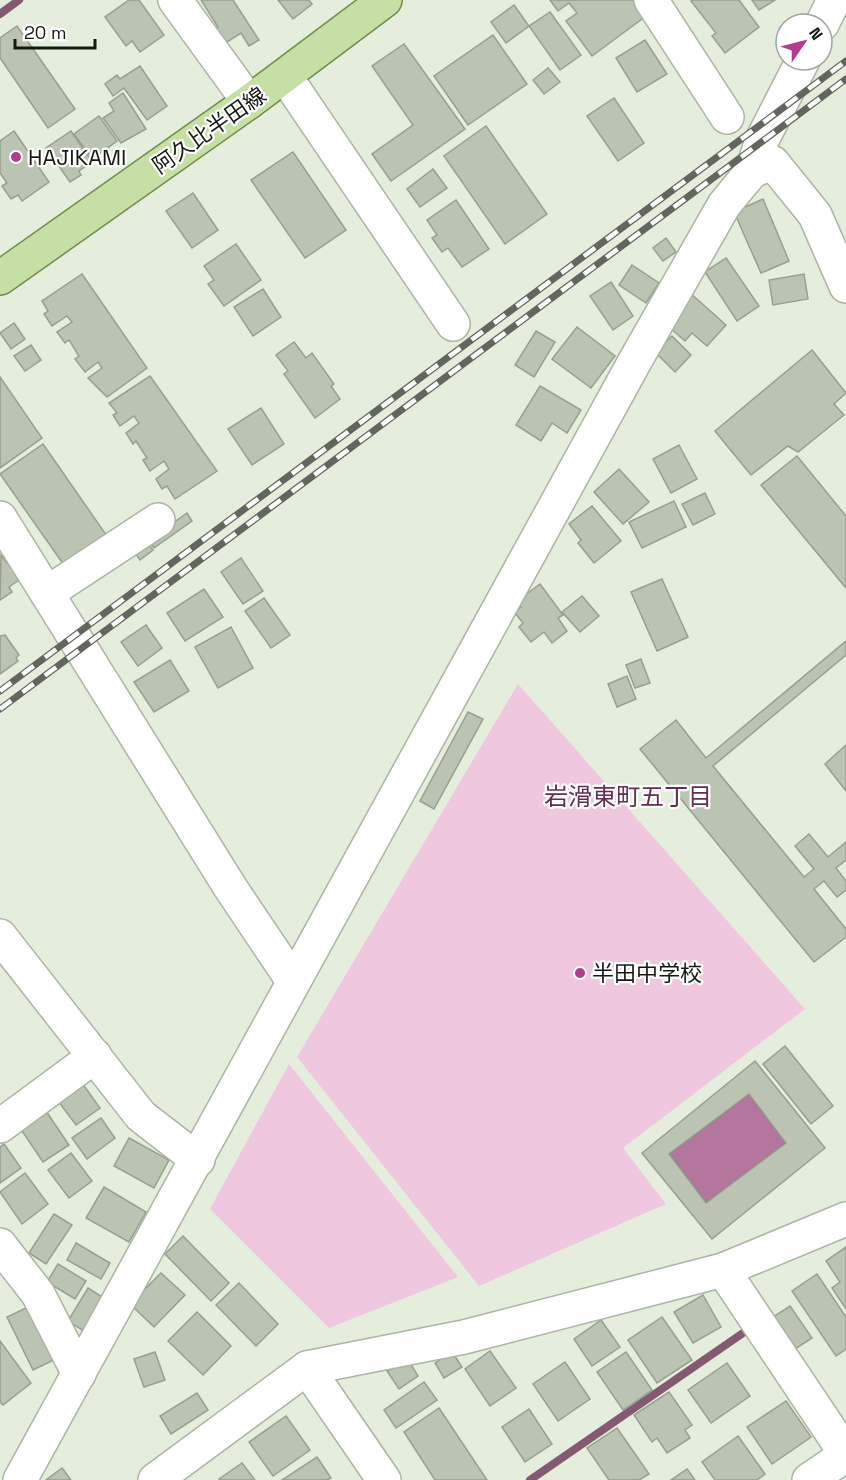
<svg xmlns="http://www.w3.org/2000/svg" width="846" height="1480" viewBox="0 0 846 1480" font-family="'Space Grotesk','Noto Sans JP',sans-serif">
<style>
.green{fill:#efc7df}
.water{fill:#b3779d;stroke:#845a73;stroke-width:1.5}
.lines{fill:none;stroke-linecap:round;stroke-linejoin:round}
.stream{stroke:#845a73;stroke-width:8}
.building{fill:#bbc4b2;stroke:#979f8e;stroke-width:1.5;fill-rule:evenodd}
.minor-casing{stroke:#acb4a3;stroke-width:36}
.major-casing{stroke:#6f8c4b;stroke-width:36}
.minor{stroke:#fff;stroke-width:33}
.major{stroke:#c6dfa5;stroke-width:33}
.rail-casing{stroke:#61675c;stroke-width:7}
.rail{stroke:#fff;stroke-width:4.5;stroke-dasharray:14;stroke-linecap:butt}
.poi-dot{fill:#b23a8f;stroke:#fff;stroke-width:2}
.labels{text-anchor:middle;stroke-width:4.5;stroke-linejoin:round;paint-order:stroke}
.street-label{font-size:22px;fill:#151812;stroke:#fff}
.poi-label{font-size:22px;fill:#151812;stroke:#fff;text-anchor:start}
.neighbourhood-label{font-size:24px;fill:#662b53;stroke:#fff}
</style>
<rect width="100%" height="100%" fill="#e5eedc"/>
<g class="green">
<path d="M518,684L805,1009L623,1148L666,1204L479,1286L297,1057Z"/>
<path d="M289,1064L458,1277L329,1328L210,1209Z"/>
</g>
<path class="water" d="M749,1094L786,1143L706,1203L669,1154Z"/>
<g class="lines">
<g class="stream">
<path d="M0,14L19,0"/>
<path d="M530,1480L743,1333"/>
</g>
</g>
<g class="building">
<path d="M129,0H139L164,35L140,52L132,41L126,46L105,17Z"/>
<path d="M201,0H233L259,40L249,46L241,33L224,44L214,29L218,27Z"/>
<path d="M278,0H309L312,4L293,19Z"/>
<path d="M550,0H641L650,13L592,56L566,21L577,13L569,3L558,11Z"/>
<path d="M693,0H739L759,27L725,53L712,36L716,33L691,1Z"/>
<path d="M752,0H775L759,10Z"/>
<path d="M514,5L529,26L506,43L491,22Z"/>
<path d="M550,12L581,55L560,70L529,26Z"/>
<path d="M17,26L75,109L48,128L0,58V38Z"/>
<path d="M493,35L527,84L468,125L434,76Z"/>
<path d="M645,40L667,74L637,92L616,58Z"/>
<path d="M404,44L465,129L391,181L372,154L413,125L372,66Z"/>
<path d="M140,66L167,106L147,120L124,88L113,96L105,84L117,75L120,79Z"/>
<path d="M548,68L560,82L544,94L533,80Z"/>
<path d="M123,93L146,129L121,143L103,118L114,111L109,103Z"/>
<path d="M614,98L644,143L618,161L587,116Z"/>
<path d="M99,116L117,141L92,159L74,134Z"/>
<path d="M486,126L547,214L505,244L444,156Z"/>
<path d="M14,131L49,182L22,201L18,195L11,199L2,186L7,183L0,173V141Z"/>
<path d="M71,131L92,162L79,171L81,175L70,182L46,148Z"/>
<path d="M293,152L346,230L305,258L251,180Z"/>
<path d="M433,169L447,188L420,207L407,189Z"/>
<path d="M193,193L218,230L192,248L166,211Z"/>
<path d="M763,199L789,261L761,273L734,212Z"/>
<path d="M456,200L489,249L462,267L448,248L442,252L432,238L437,235L427,220Z"/>
<path d="M666,238L676,252L663,261L653,248Z"/>
<path d="M236,244L261,280L224,306L208,284L214,280L204,266Z"/>
<path d="M726,258L759,306L737,321L705,272Z"/>
<path d="M632,265L659,283L646,303L619,285Z"/>
<path d="M82,274L147,368L107,397L88,378L102,368L98,362L85,372L75,359L79,356L69,340L65,343L57,332L72,322L67,316L52,326L44,314L48,311L42,301Z"/>
<path d="M804,274L808,299L773,305L769,280Z"/>
<path d="M611,282L633,316L613,330L590,296Z"/>
<path d="M263,289L281,317L253,336L234,307Z"/>
<path d="M689,292L726,325L707,346L692,333L685,341L663,322Z"/>
<path d="M14,323L25,339L11,349L0,333Z"/>
<path d="M577,327L615,356L591,388L552,359Z"/>
<path d="M536,331L555,342L534,377L515,365Z"/>
<path d="M672,336L691,355L675,372L655,352Z"/>
<path d="M294,342L306,358L312,353L334,384L331,386L340,399L315,418L284,374L288,371L276,355Z"/>
<path d="M31,345L41,360L25,371L14,356Z"/>
<path d="M812,350L846,393L834,404L844,415L798,452L788,446L751,475L715,431Z"/>
<path d="M150,376L217,471L175,499L167,486L162,489L156,479L169,469L164,461L150,471L143,460L147,458L136,441L133,444L126,433L139,423L134,416L120,426L113,415L117,413L109,403Z"/>
<path d="M0,377L42,438L0,468Z"/>
<path d="M540,386L581,410L567,433L552,423L541,441L516,425Z"/>
<path d="M261,408L284,444L252,465L228,429Z"/>
<path d="M43,444L109,539L66,568L0,474Z"/>
<path d="M679,445L697,479L671,493L653,459Z"/>
<path d="M797,456L846,516V588L761,485Z"/>
<path d="M619,469L649,502L623,524L594,492Z"/>
<path d="M705,493L715,514L693,525L682,504Z"/>
<path d="M674,501L686,527L642,548L629,522Z"/>
<path d="M592,506L621,541L594,563L578,543L581,540L569,524Z"/>
<path d="M187,513L192,521L154,548L149,540Z"/>
<path d="M146,541L153,550L140,560L133,550Z"/>
<path d="M1,555L7,563L9,561L19,580L9,587L12,592L0,600Z"/>
<path d="M241,558L263,591L243,604L221,572Z"/>
<path d="M662,579L688,637L657,651L631,592Z"/>
<path d="M540,584L563,615L558,618L567,631L552,643L544,632L531,642L519,627L523,623L515,613L521,607L517,601Z"/>
<path d="M204,589L223,617L185,641L167,613Z"/>
<path d="M582,596L599,616L580,632L562,612Z"/>
<path d="M264,598L290,635L271,648L245,611Z"/>
<path d="M146,625L162,648L138,666L121,642Z"/>
<path d="M231,627L253,668L218,688L195,647Z"/>
<path d="M5,635L19,655L16,658L18,661L0,674V636Z"/>
<path d="M846,641V655L713,766L804,877L814,869L795,846L809,834L828,857L846,842V860L836,868L846,881V890L837,897L824,881L814,889L846,929V937L814,962L640,749L676,720L706,758Z"/>
<path d="M641,659L650,683L635,688L626,665Z"/>
<path d="M170,660L189,691L154,712L134,682Z"/>
<path d="M627,676L636,699L617,707L608,684Z"/>
<path d="M468,712L483,719L434,809L420,801Z"/>
<path d="M846,745V791L825,764Z"/>
<path d="M785,1046L833,1106L811,1124L763,1064Z"/>
<path d="M755,1061L825,1148L712,1239L642,1153ZM749,1094L786,1143L706,1203L669,1154Z"/>
<path d="M82,1083L100,1108L76,1125L58,1101Z"/>
<path d="M46,1111L69,1145L43,1162L20,1128Z"/>
<path d="M101,1118L115,1138L87,1159L72,1138Z"/>
<path d="M129,1138L169,1160L154,1188L114,1166Z"/>
<path d="M4,1144L21,1168L0,1183V1147Z"/>
<path d="M71,1153L92,1181L69,1198L48,1170Z"/>
<path d="M25,1173L48,1204L22,1224L0,1192Z"/>
<path d="M104,1187L146,1212L129,1242L86,1218Z"/>
<path d="M54,1214L72,1225L46,1264L29,1253Z"/>
<path d="M183,1236L229,1283L211,1301L165,1254Z"/>
<path d="M76,1243L110,1263L101,1279L67,1260Z"/>
<path d="M846,1247V1309L832,1288L840,1282L826,1261Z"/>
<path d="M58,1264L86,1281L75,1299L47,1282Z"/>
<path d="M161,1273L185,1295L154,1327L130,1304Z"/>
<path d="M817,1274L846,1317V1349L836,1356L792,1291Z"/>
<path d="M239,1283L278,1324L256,1346L216,1305Z"/>
<path d="M88,1288L107,1300L87,1333L68,1321Z"/>
<path d="M703,1295L721,1327L693,1343L674,1312Z"/>
<path d="M32,1305L58,1358L33,1370L7,1317Z"/>
<path d="M790,1306L812,1338L792,1351L770,1319Z"/>
<path d="M197,1312L231,1346L203,1375L168,1341Z"/>
<path d="M662,1317L692,1360L657,1383L628,1340Z"/>
<path d="M601,1320L620,1347L592,1366L574,1339Z"/>
<path d="M0,1341L31,1383L3,1405L0,1402Z"/>
<path d="M490,1351L516,1388L490,1406L465,1369Z"/>
<path d="M155,1352L165,1380L144,1387L134,1359Z"/>
<path d="M452,1352L462,1367L444,1378L435,1363Z"/>
<path d="M626,1352L652,1390L623,1410L597,1372Z"/>
<path d="M407,1358L418,1376L399,1389L387,1371Z"/>
<path d="M565,1362L590,1399L558,1421L533,1384Z"/>
<path d="M727,1363L750,1396L711,1423L688,1390Z"/>
<path d="M424,1382L437,1400L396,1428L384,1410Z"/>
<path d="M669,1392L692,1425L685,1430L690,1438L667,1453L657,1438L652,1442L634,1415Z"/>
<path d="M197,1393L208,1410L171,1434L160,1416Z"/>
<path d="M786,1401L811,1437L772,1464L747,1427Z"/>
<path d="M439,1408L487,1480H435L404,1432Z"/>
<path d="M529,1409L552,1444L525,1462L502,1427Z"/>
<path d="M286,1416L310,1450L273,1476L249,1442Z"/>
<path d="M617,1428L649,1474L639,1480H609L587,1448Z"/>
<path d="M738,1436L765,1474L757,1480H715L702,1462Z"/>
<path d="M317,1457L331,1478L327,1480H282Z"/>
<path d="M242,1463L255,1480H220L219,1479Z"/>
<path d="M62,1468L71,1480H46Z"/>
<path d="M687,1469L695,1480H671Z"/>
</g>
<g class="lines">
<g class="minor-casing">
<g id="minor">
<path d="M175,0L249,102"/>
<path d="M651,0L727,117"/>
<path d="M822,24L834,0"/>
<path d="M285,76L453,324"/>
<path d="M752,171L773,163L815,215L846,286"/>
<path d="M0,518L230,887L293,981"/>
<path d="M47,593L158,520"/>
<path d="M0,936L141,1116L198,1160"/>
<path d="M0,1126L95,1056"/>
<path d="M0,1245L38,1294L79,1374"/>
<path d="M723,1270L846,1454"/>
<path d="M307,1368L384,1480"/>
<path d="M20,1480L635,361L724,205L752,171L762,140L803,60"/>
<path d="M155,1480L307,1368L464,1337L723,1270L846,1219"/>
<path d="M809,1480L846,1455"/>
</g>
</g>
<g class="major-casing">
<path id="major" d="M0,278L249,102L385,0"/>
</g>
<use href="#minor" class="minor"/>
<use href="#major" class="major"/>
<g class="rail-casing">
<g id="rail">
<path d="M0,691L846,61"/>
<path d="M0,709L846,79"/>
</g>
</g>
<use href="#rail" class="rail"/>
</g>
<g class="poi-dot">
<circle cx="16" cy="157" r="6"/>
<circle cx="580" cy="973" r="6"/>
</g>
<g class="labels">
<g class="street-label">
<text transform="translate(209 130) rotate(-35)" y="8">阿久比半田線</text>
</g>
<g class="poi-label">
<text x="28" y="165">HAJIKAMI</text>
<text x="592" y="981">半田中学校</text>
</g>
<g class="neighbourhood-label">
<text x="628" y="805">岩滑東町五丁目</text>
</g>
</g>
<g transform="translate(804 42) rotate(55)"><circle r="28" fill="#ffffff" stroke="#a1a3a0" stroke-width="1.5"/>
<path d="M0-4.5L10 22L0 15L-10 22Z" fill="#b23a8f"/>
<text y="-9" font-size="16" font-weight="bold" text-anchor="middle" fill="#151812">N</text>
</g>
<path d="M15 39v9h80v-9" fill="none" stroke="#151812" stroke-width="3"/>
<text x="24" y="39" font-size="18" fill="#151812" stroke="#ffffff" stroke-width="4.5" paint-order="stroke">20 m</text>
</svg>
